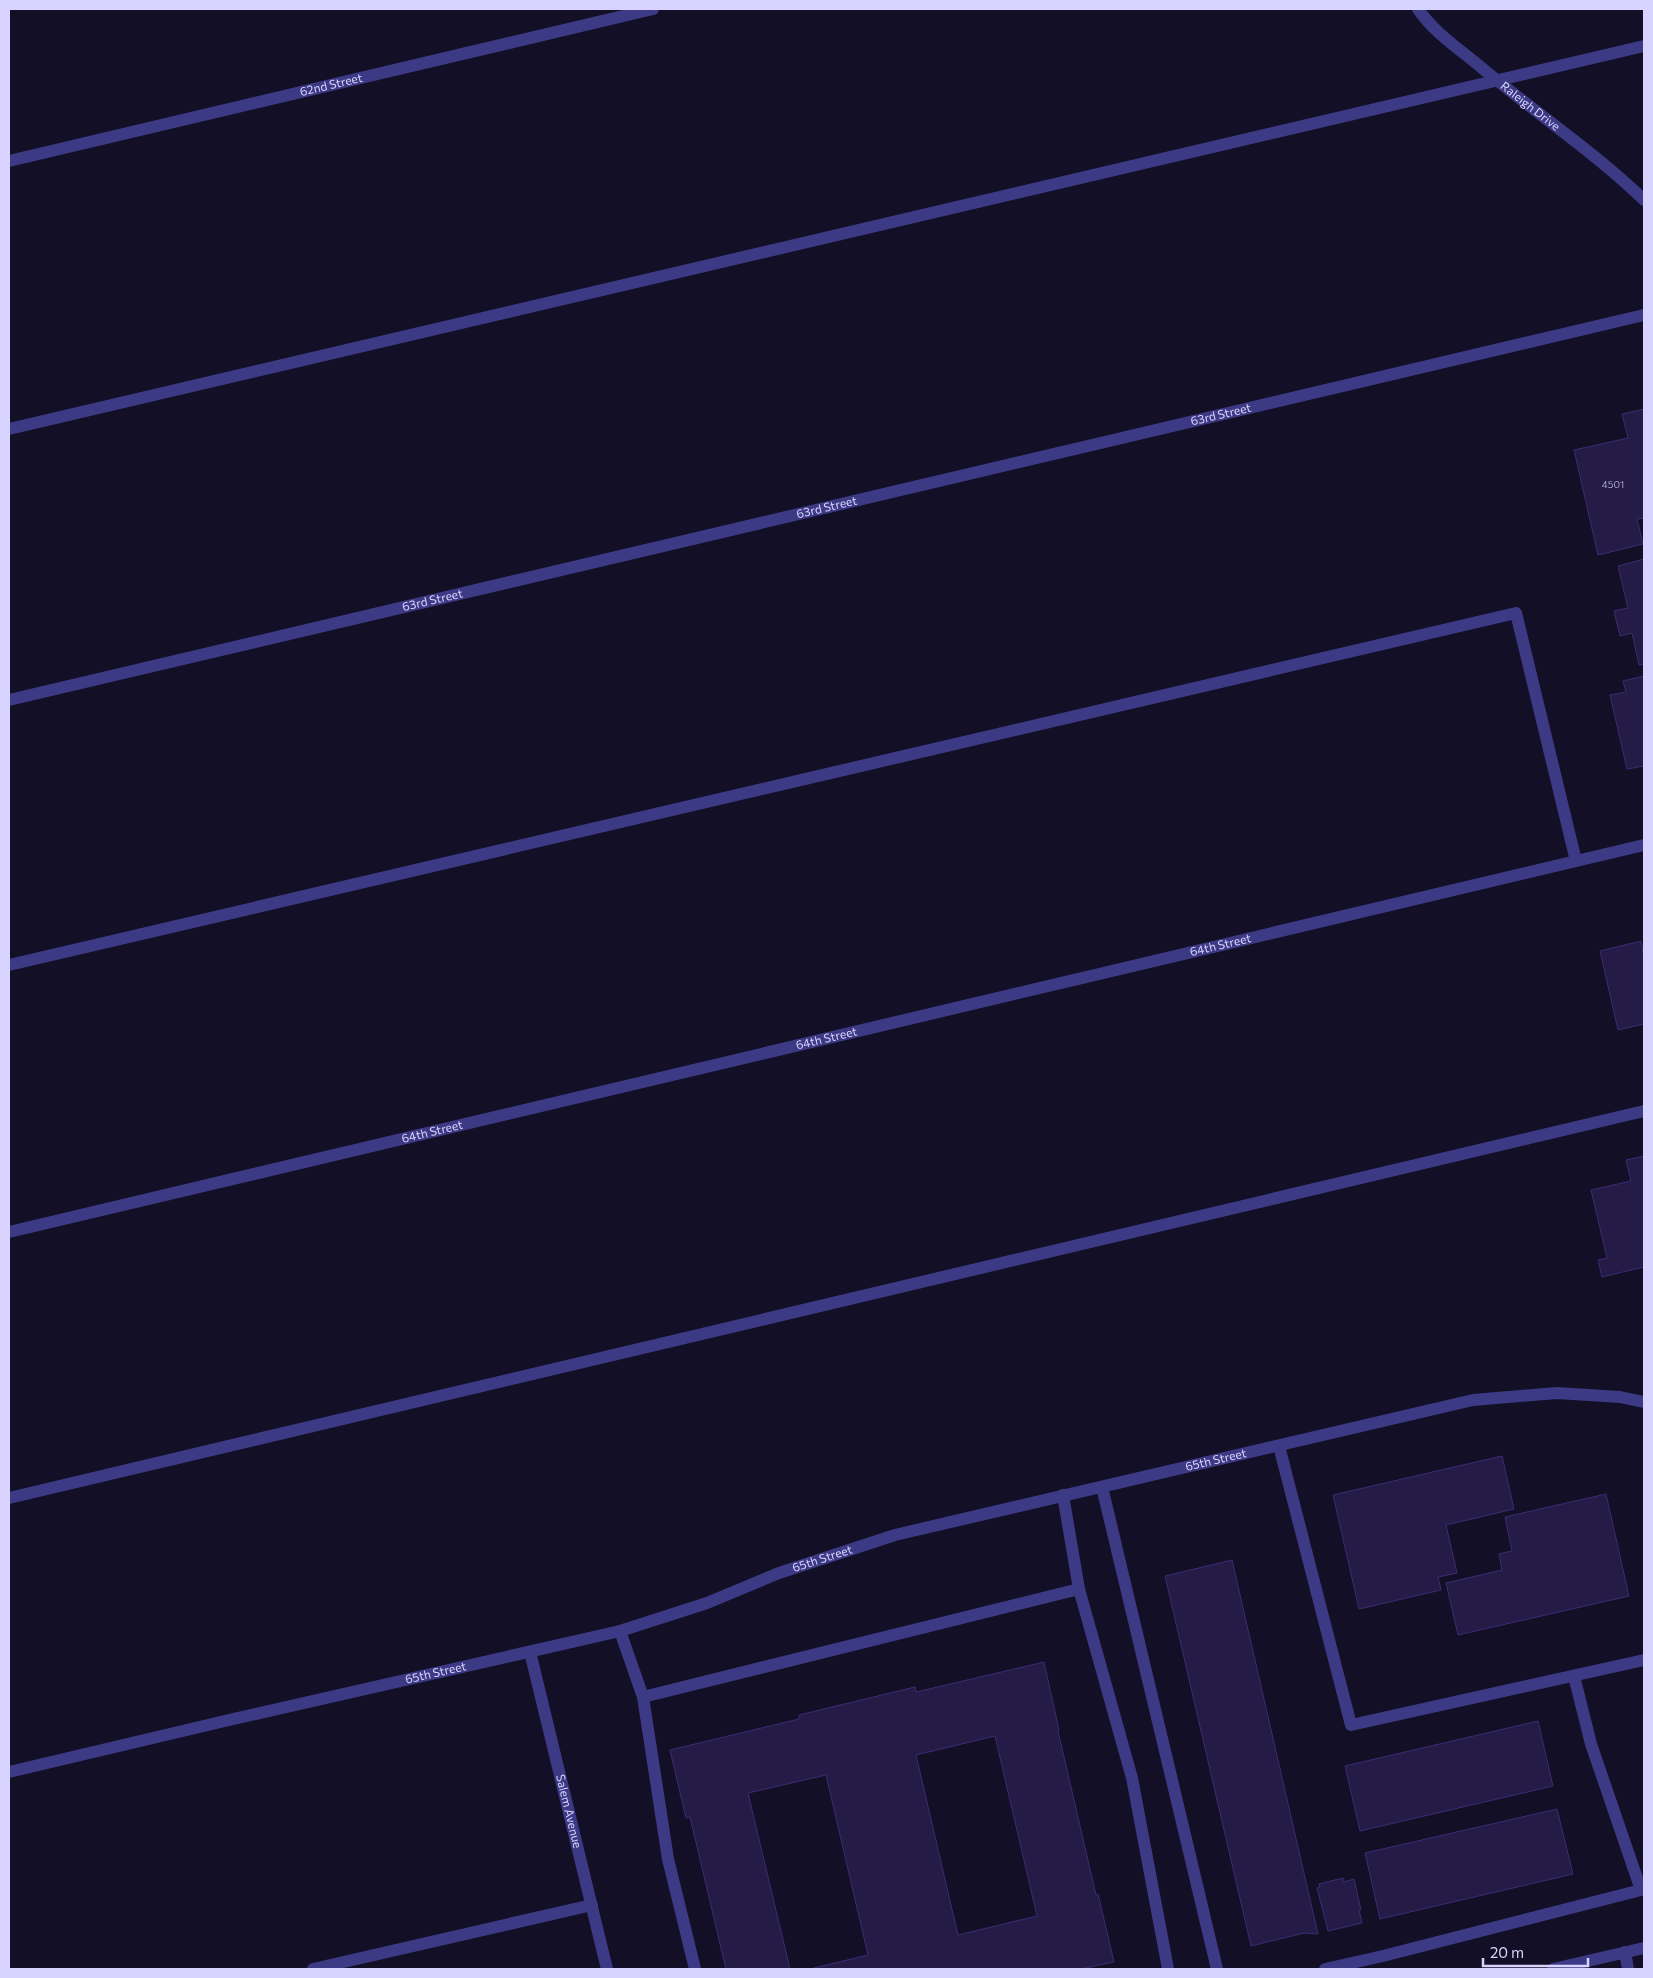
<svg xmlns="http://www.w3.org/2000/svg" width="1653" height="1978" viewBox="0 0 1653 1978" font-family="Commissioner,sans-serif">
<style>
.building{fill:#241b47;stroke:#3b2d73;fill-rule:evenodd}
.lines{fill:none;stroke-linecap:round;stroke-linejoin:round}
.lane{stroke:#3d3a85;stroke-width:12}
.street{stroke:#3d3a85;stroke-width:12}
.labels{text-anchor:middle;stroke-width:5;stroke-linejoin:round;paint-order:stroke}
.number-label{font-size:10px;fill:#aca6d1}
.street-label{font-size:12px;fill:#d9d4ff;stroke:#130f26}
</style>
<rect width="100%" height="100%" fill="#130f26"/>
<g class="building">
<path d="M1644,409V518L1637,519L1643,544L1598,555L1574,450L1628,438L1622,414Z"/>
<path d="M1644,559V664L1639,665L1632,633L1620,636L1614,611L1628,608L1618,566Z"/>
<path d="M1644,676V766L1627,769L1610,695L1626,692L1623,681Z"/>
<path d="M1641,941L1644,957V1024L1618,1030L1600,951Z"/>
<path d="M1644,1156V1267L1602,1277L1598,1260L1607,1258L1591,1190L1631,1181L1626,1160Z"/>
<path d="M1502,1456L1514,1509L1446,1525L1457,1573L1438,1577L1441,1590L1359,1609L1333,1495Z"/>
<path d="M1606,1494L1629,1596L1458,1635L1446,1583L1502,1570L1499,1554L1512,1551L1505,1517Z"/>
<path d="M1232,1560L1318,1934L1304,1933L1251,1946L1165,1576Z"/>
<path d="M1044,1662L1059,1730L1058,1731L1096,1895L1098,1894L1114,1962L1081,1969H810L868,1955L826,1775L748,1793L790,1969H726L690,1817L686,1818L670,1750L799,1719V1715L915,1687L916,1692ZM995,1736L1037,1916L958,1935L916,1755Z"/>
<path d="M1538,1721L1553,1786L1360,1831L1345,1766Z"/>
<path d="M1557,1809L1573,1874L1380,1919L1365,1853Z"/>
<path d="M1343,1878L1344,1882L1354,1879L1361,1910H1359L1362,1923L1328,1931L1317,1888L1320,1887L1319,1884Z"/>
</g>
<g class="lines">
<g class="lane">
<path d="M9,429L1644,46"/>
<path d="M9,965L1516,613L1576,861"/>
<path d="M1279,1446L1351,1725L1644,1660"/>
<path d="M1102,1487L1217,1969"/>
<path d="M1063,1495L1079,1589L1132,1778L1168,1969"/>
<path d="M9,1498L1644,1111"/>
<path d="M620,1631L643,1697L668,1859L695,1969"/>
<path d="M643,1697L1079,1589"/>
<path d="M1625,1952L1628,1969"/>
<path d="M313,1969L592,1905"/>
<path d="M1325,1969L1383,1956L1641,1890L1591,1744L1574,1676"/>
</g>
<g class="street">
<path id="s1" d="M1418,9C1433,31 1455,46 1476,63C1531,110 1592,150 1644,200"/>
<path id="s2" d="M9,161L653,9"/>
<path id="s3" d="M9,700L1644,315"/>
<path id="s4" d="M9,1232L1644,845"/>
<path id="s5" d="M530,1652L607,1969"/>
<path id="s6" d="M9,1772L229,1720L620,1631L707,1603L779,1573L895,1535L1473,1400L1557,1393L1620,1397L1644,1402"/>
<path d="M1553,1969L1644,1948"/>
</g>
</g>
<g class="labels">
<g class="number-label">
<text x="1613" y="488">4501</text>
</g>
<g class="street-label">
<text dy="4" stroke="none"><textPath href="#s2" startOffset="331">62nd Street</textPath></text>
<text dy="4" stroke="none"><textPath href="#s1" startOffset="149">Raleigh Drive</textPath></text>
<text dy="4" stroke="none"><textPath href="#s3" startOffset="1245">63rd Street</textPath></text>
<text dy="4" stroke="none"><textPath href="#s3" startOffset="840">63rd Street</textPath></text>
<text dy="4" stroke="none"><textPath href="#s3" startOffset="435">63rd Street</textPath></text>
<text dy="4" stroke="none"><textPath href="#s4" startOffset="1245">64th Street</textPath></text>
<text dy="4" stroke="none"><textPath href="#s4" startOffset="840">64th Street</textPath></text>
<text dy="4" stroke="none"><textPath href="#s4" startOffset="435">64th Street</textPath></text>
<text dy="4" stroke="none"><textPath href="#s6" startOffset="1248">65th Street</textPath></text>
<text dy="4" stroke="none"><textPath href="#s6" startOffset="842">65th Street</textPath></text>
<text dy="4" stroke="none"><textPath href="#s6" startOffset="438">65th Street</textPath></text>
<text dy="4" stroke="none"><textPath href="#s5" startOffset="164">Salem Avenue</textPath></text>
</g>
</g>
<rect width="1653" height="1978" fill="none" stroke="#d9d4ff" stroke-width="20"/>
<path d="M1483 1958v8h105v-8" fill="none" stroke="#d9d4ff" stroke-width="2.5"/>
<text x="1490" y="1958" font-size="15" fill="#d9d4ff" stroke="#130f26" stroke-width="4" paint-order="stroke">20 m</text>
</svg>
